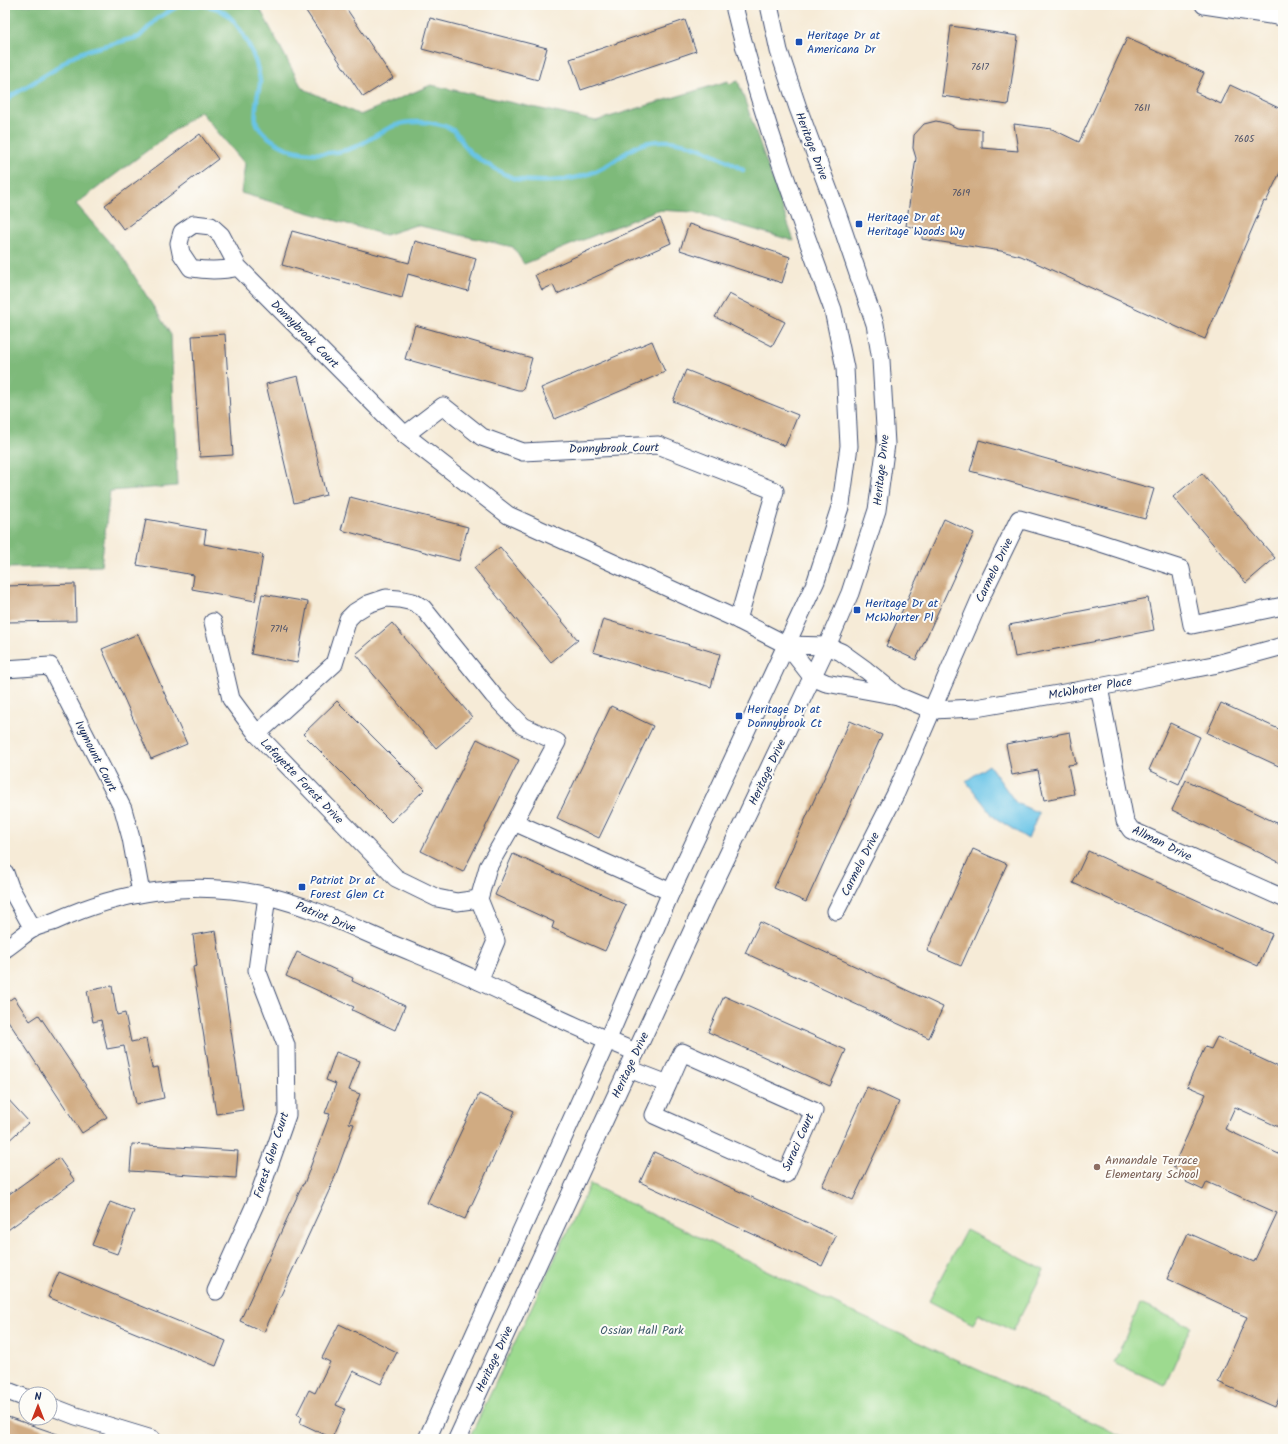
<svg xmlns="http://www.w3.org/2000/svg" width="1288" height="1444" viewBox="0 0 1288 1444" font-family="Kalam,sans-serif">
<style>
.green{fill:#9dda8f;stroke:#5c8476}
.forest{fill:#7eba7a;stroke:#4c746c}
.water{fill:#69c4e7;stroke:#427aa2}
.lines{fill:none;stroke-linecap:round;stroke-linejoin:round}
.stream{stroke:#69c4e7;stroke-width:4.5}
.building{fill:#d0ab82}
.minor-casing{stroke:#3c4b70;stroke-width:19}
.minor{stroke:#fff;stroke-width:17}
.transit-dot{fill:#1a4fb4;stroke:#fdfcf7;stroke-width:1.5}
.education-dot{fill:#8d6e63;stroke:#fdfcf7;stroke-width:1.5}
.labels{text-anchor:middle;stroke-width:4;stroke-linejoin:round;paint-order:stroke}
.number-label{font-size:10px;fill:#484e67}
.transit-label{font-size:12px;fill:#164399;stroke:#fdfcf7;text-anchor:start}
.street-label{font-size:12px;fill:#1b2f5e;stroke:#fdfcf7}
.education-label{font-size:12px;fill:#785e54;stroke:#fdfcf7;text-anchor:start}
.park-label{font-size:12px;fill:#3c5a6a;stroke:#fdfcf7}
</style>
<rect width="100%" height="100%" fill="#fdfcf7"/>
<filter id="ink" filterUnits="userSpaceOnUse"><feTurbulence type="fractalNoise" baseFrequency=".025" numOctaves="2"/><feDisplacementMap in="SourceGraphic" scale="8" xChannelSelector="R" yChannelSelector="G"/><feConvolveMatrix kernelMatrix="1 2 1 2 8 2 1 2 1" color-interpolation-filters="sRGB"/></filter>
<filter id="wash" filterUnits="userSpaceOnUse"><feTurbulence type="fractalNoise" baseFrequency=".012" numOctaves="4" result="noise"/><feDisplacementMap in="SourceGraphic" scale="16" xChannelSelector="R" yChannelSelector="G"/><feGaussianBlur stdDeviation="0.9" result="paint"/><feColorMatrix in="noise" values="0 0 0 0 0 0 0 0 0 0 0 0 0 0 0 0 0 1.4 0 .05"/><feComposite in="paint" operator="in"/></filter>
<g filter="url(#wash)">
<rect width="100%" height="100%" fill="#f6ebd7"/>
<g class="green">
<path d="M590,1184L846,1309L1128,1439H469Z"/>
<path d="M966,1230L1044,1270L1013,1331L979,1314L973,1324L929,1301Z"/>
<path d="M1140,1304L1191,1326L1165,1385L1114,1363Z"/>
</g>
<path class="forest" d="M5,5H258L302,88L360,115L431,85L596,121L728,81L729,84L738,81L794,241L694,212L657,210L524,264L513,247L416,225L385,235L241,193L245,164L200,111L76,204L123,258L171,335L177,486L110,491L101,566L5,568Z"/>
<path class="water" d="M989,765L1016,803L1039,813L1028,839L994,817L966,781Z"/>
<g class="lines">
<g class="stream">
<path d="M200,5C206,6 214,7 220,10C240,20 257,58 260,80C261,86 257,94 257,100C256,106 255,115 256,121C259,133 278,145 289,149C311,156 343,155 363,143C385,131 393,121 420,122C429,122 449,125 455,132C462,139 464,148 472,154C478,159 509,178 517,179C523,181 531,181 537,181C559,182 585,178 604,167C616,161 630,148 642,144C677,133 714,153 743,170"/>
<path d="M5,104L11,96L54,70L71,57L88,50L139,37L158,18L178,6L196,5"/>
</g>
</g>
<g id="blocks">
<g class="building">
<path d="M302,5H344L393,78L363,97Z"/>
<path d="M430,18L547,48L538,80L422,49Z"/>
<path d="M685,20L696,51L581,90L570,59Z"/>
<path d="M951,26L1018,36L1008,105L942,96Z"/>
<path d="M1127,38L1204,73L1195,92L1221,104L1230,85L1283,110V166L1266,202L1264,201L1205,339L1188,332L1021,256L1001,251L922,239V229L906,226L916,158L913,148L914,135L924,124L936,121L949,124L957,128L982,130V148L1018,151L1014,124L1052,129L1079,142Z"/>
<path d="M200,134L218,159L124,230L105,205Z"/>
<path d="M660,218L671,243L557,294L553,285L542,290L535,275Z"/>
<path d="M689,224L790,257L782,283L680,250Z"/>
<path d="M292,231L409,263L415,241L476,258L468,291L408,274L402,298L282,265Z"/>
<path d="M729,294L785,322L772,346L715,317Z"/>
<path d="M415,325L532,358L523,390H518L405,359Z"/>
<path d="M225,334L233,455L200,457L192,336Z"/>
<path d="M652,341L665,372L555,419L541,388Z"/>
<path d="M686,370L798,415L785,446L673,401Z"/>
<path d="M298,376L326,495L294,503L266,384Z"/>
<path d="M979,440L1154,489L1145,519L970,471Z"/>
<path d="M1202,473L1275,558L1246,583L1173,497Z"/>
<path d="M350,497L468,527L459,561L341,530Z"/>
<path d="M146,519L206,530L204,544L263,555L255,601L192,589L194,575L137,565Z"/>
<path d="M944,519L974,533L916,660L886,646Z"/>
<path d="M500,547L578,640L551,662L474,568Z"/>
<path d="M75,584L76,621L5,622V586Z"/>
<path d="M262,594L308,602L297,663L251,654Z"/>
<path d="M1148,598L1154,630L1015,657L1009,625Z"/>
<path d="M603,619L720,654L711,687L593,652Z"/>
<path d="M392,623L472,717L436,748L356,654Z"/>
<path d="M138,634L187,744L151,759L102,649Z"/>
<path d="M337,701L425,789L391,822L303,734Z"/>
<path d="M1221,703L1283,731V768L1207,733Z"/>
<path d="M611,706L653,726L599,838L557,818Z"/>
<path d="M850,721L882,735L806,902L774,888Z"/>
<path d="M1170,723L1200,737L1179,784L1149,770Z"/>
<path d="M1070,732L1076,764L1068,765L1074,794L1044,800L1038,770L1012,775L1006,744Z"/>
<path d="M477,739L519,760L463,872L421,851Z"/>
<path d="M1186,780L1283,826V864L1172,810Z"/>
<path d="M973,849L1007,864L961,966L927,951Z"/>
<path d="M1088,851L1272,934L1258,966L1073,883Z"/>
<path d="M513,854L626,905L605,951L552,928L554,922L495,895Z"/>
<path d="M760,922L943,1007L929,1038L745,953Z"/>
<path d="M216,931L243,1110L216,1114L193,967L197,966L193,935Z"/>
<path d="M297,952L353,978L352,981L405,1006L395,1030L352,1010L354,1007L286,976Z"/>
<path d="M112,986L117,1015L125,1013L131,1042L146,1039L152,1068L158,1067L164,1098L136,1104L124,1046L107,1049L101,1020L93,1022L87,991Z"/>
<path d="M724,996L846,1050L830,1086L708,1032Z"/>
<path d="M14,997L30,1021L39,1015L107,1117L82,1133L5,1016V1003Z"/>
<path d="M1217,1037L1252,1052L1251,1054L1283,1069V1129L1235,1107L1225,1129L1283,1156V1389L1275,1407L1218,1382L1247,1317L1233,1311L1234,1310L1167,1279L1188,1233L1254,1262L1277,1213L1207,1182L1203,1190L1186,1182L1189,1175L1173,1167L1206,1094L1187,1086L1205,1047L1211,1049Z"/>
<path d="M336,1052L360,1061L349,1090L360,1094L349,1123L354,1124L333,1182L264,1332L240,1321L303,1184H304L330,1114L325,1113L336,1084L326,1080Z"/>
<path d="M867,1087L899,1102L853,1200L822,1186Z"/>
<path d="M479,1094L515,1111L465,1219L427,1203Z"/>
<path d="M5,1096L29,1122L5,1144Z"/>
<path d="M132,1144L238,1151L236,1178L130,1171Z"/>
<path d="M654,1152L836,1236L822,1266L640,1182Z"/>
<path d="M59,1158L75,1181L5,1232V1197Z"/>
<path d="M110,1202L134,1211L117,1254L92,1245Z"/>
<path d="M59,1272L226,1341L216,1366L48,1297Z"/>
<path d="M339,1324L397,1352L381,1384L353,1371L336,1405L345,1409L332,1438L300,1423L302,1417L297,1414L309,1390L315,1393L330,1362L322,1358Z"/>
<path d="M5,1416L66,1437V1439H5Z"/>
</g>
</g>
</g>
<g filter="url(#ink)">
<use href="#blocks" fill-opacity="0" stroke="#3c4b70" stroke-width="1"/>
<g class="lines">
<g class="minor-casing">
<g id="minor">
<path d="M1204,5L1283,17"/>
<path d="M238,267C222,271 208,271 191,268L181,253L179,243L182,232L194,224L211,226L221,235L238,267L405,435L443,406L482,437L523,452L658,445L775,491L738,620"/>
<path d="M405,435L508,515L732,617L787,645L812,677L826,683L898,696"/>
<path d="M213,622L231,699L257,734"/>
<path d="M787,645L827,646L841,652L866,670L898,696L932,710L976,708L1099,687L1213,665L1283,646"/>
<path d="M5,669L50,666L123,809L131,838L141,893"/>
<path d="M1099,687L1125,821L1131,830L1283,898"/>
<path d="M5,873L10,887L33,929"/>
<path d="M479,899L457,902L437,898L396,878L257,734L334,664L348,619L355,612L368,604L386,598L399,599L413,602L423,608L493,695L523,726L557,742L514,822"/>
<path d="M836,911L896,793L981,597L1019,519L1082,537L1181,569L1192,625L1283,606"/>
<path d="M5,949C14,943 23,935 32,929C39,925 47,924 55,921C121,891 195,879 267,896C310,906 350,926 390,943C421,956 452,968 481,982C533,1006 583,1031 636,1052"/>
<path d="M479,981L496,941L479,899L488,867L514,822L671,892"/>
<path d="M629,1069L668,1084L654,1115L786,1174L814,1111L682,1052L668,1084"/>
<path d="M216,1291L257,1200L287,1115L286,1045L257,970L267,896"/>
<path d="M5,1390L26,1398"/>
<path d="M50,1406L76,1416L152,1439"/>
<path d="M427,1439L607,1041L671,892L816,581L841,504L849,446L845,368L833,310C797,211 760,112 735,10V5"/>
<path d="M457,1439L704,905L827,646L850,593L877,510L886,444L881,360L875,324L837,212L798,108L779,51L769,5"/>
</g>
</g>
<use href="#minor" class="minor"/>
</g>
</g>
<g class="transit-dot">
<rect x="795" y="38" width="8" height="8" rx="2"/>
<rect x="855" y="220" width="8" height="8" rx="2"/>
<rect x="853" y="606" width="8" height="8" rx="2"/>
<rect x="735" y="712" width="8" height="8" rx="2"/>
<rect x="298" y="883" width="8" height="8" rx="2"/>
</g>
<circle class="education-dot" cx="1097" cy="1167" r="4"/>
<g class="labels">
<g class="number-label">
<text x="980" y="70">7617</text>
<text x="1142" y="111">7611</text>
<text x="1244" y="142">7605</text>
<text x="961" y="196">7619</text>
<text x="279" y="632">7714</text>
</g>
<g class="transit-label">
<text x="807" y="39">Heritage Dr at<tspan x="807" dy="14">Americana Dr</tspan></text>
<text x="867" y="221">Heritage Dr at<tspan x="867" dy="14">Heritage Woods Wy</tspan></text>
<text x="865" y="607">Heritage Dr at<tspan x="865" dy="14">McWhorter Pl</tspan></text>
<text x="747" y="713">Heritage Dr at<tspan x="747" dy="14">Donnybrook Ct</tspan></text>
<text x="310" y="884">Patriot Dr at<tspan x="310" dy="14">Forest Glen Ct</tspan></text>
</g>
<g class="street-label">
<text transform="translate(812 146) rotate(69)" y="4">Heritage Drive</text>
<text transform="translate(305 334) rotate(45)" y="4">Donnybrook Court</text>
<text transform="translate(614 448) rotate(-1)" y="4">Donnybrook Court</text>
<text transform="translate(881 470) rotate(-84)" y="4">Heritage Drive</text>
<text transform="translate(994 570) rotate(-64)" y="4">Carmelo Drive</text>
<text transform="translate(1090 688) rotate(-10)" y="4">McWhorter Place</text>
<text transform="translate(96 756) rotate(63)" y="4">Ivymount Court</text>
<text transform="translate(767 772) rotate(-65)" y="4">Heritage Drive</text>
<text transform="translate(302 781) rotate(46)" y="4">Lafayette Forest Drive</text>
<text transform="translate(1162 843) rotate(26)" y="4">Allman Drive</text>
<text transform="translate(860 864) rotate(-63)" y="4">Carmelo Drive</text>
<text transform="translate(326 917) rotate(22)" y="4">Patriot Drive</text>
<text transform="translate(630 1065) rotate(-65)" y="4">Heritage Drive</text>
<text transform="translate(798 1142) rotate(-66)" y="4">Suraci Court</text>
<text transform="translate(271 1155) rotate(-72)" y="4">Forest Glen Court</text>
<text transform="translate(494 1359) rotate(-65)" y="4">Heritage Drive</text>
</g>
<g class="education-label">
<text x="1105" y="1164">Annandale Terrace<tspan x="1105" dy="14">Elementary School</tspan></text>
</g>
<g class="park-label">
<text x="642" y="1334">Ossian Hall Park</text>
</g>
</g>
<rect width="1288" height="1444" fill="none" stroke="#fdfcf7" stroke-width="20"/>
<g transform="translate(38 1406)"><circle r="19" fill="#fdfcf7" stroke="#a3aaba"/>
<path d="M0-3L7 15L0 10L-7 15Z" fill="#c8321e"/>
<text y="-6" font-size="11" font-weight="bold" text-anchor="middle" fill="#1b2f5e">N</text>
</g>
</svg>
